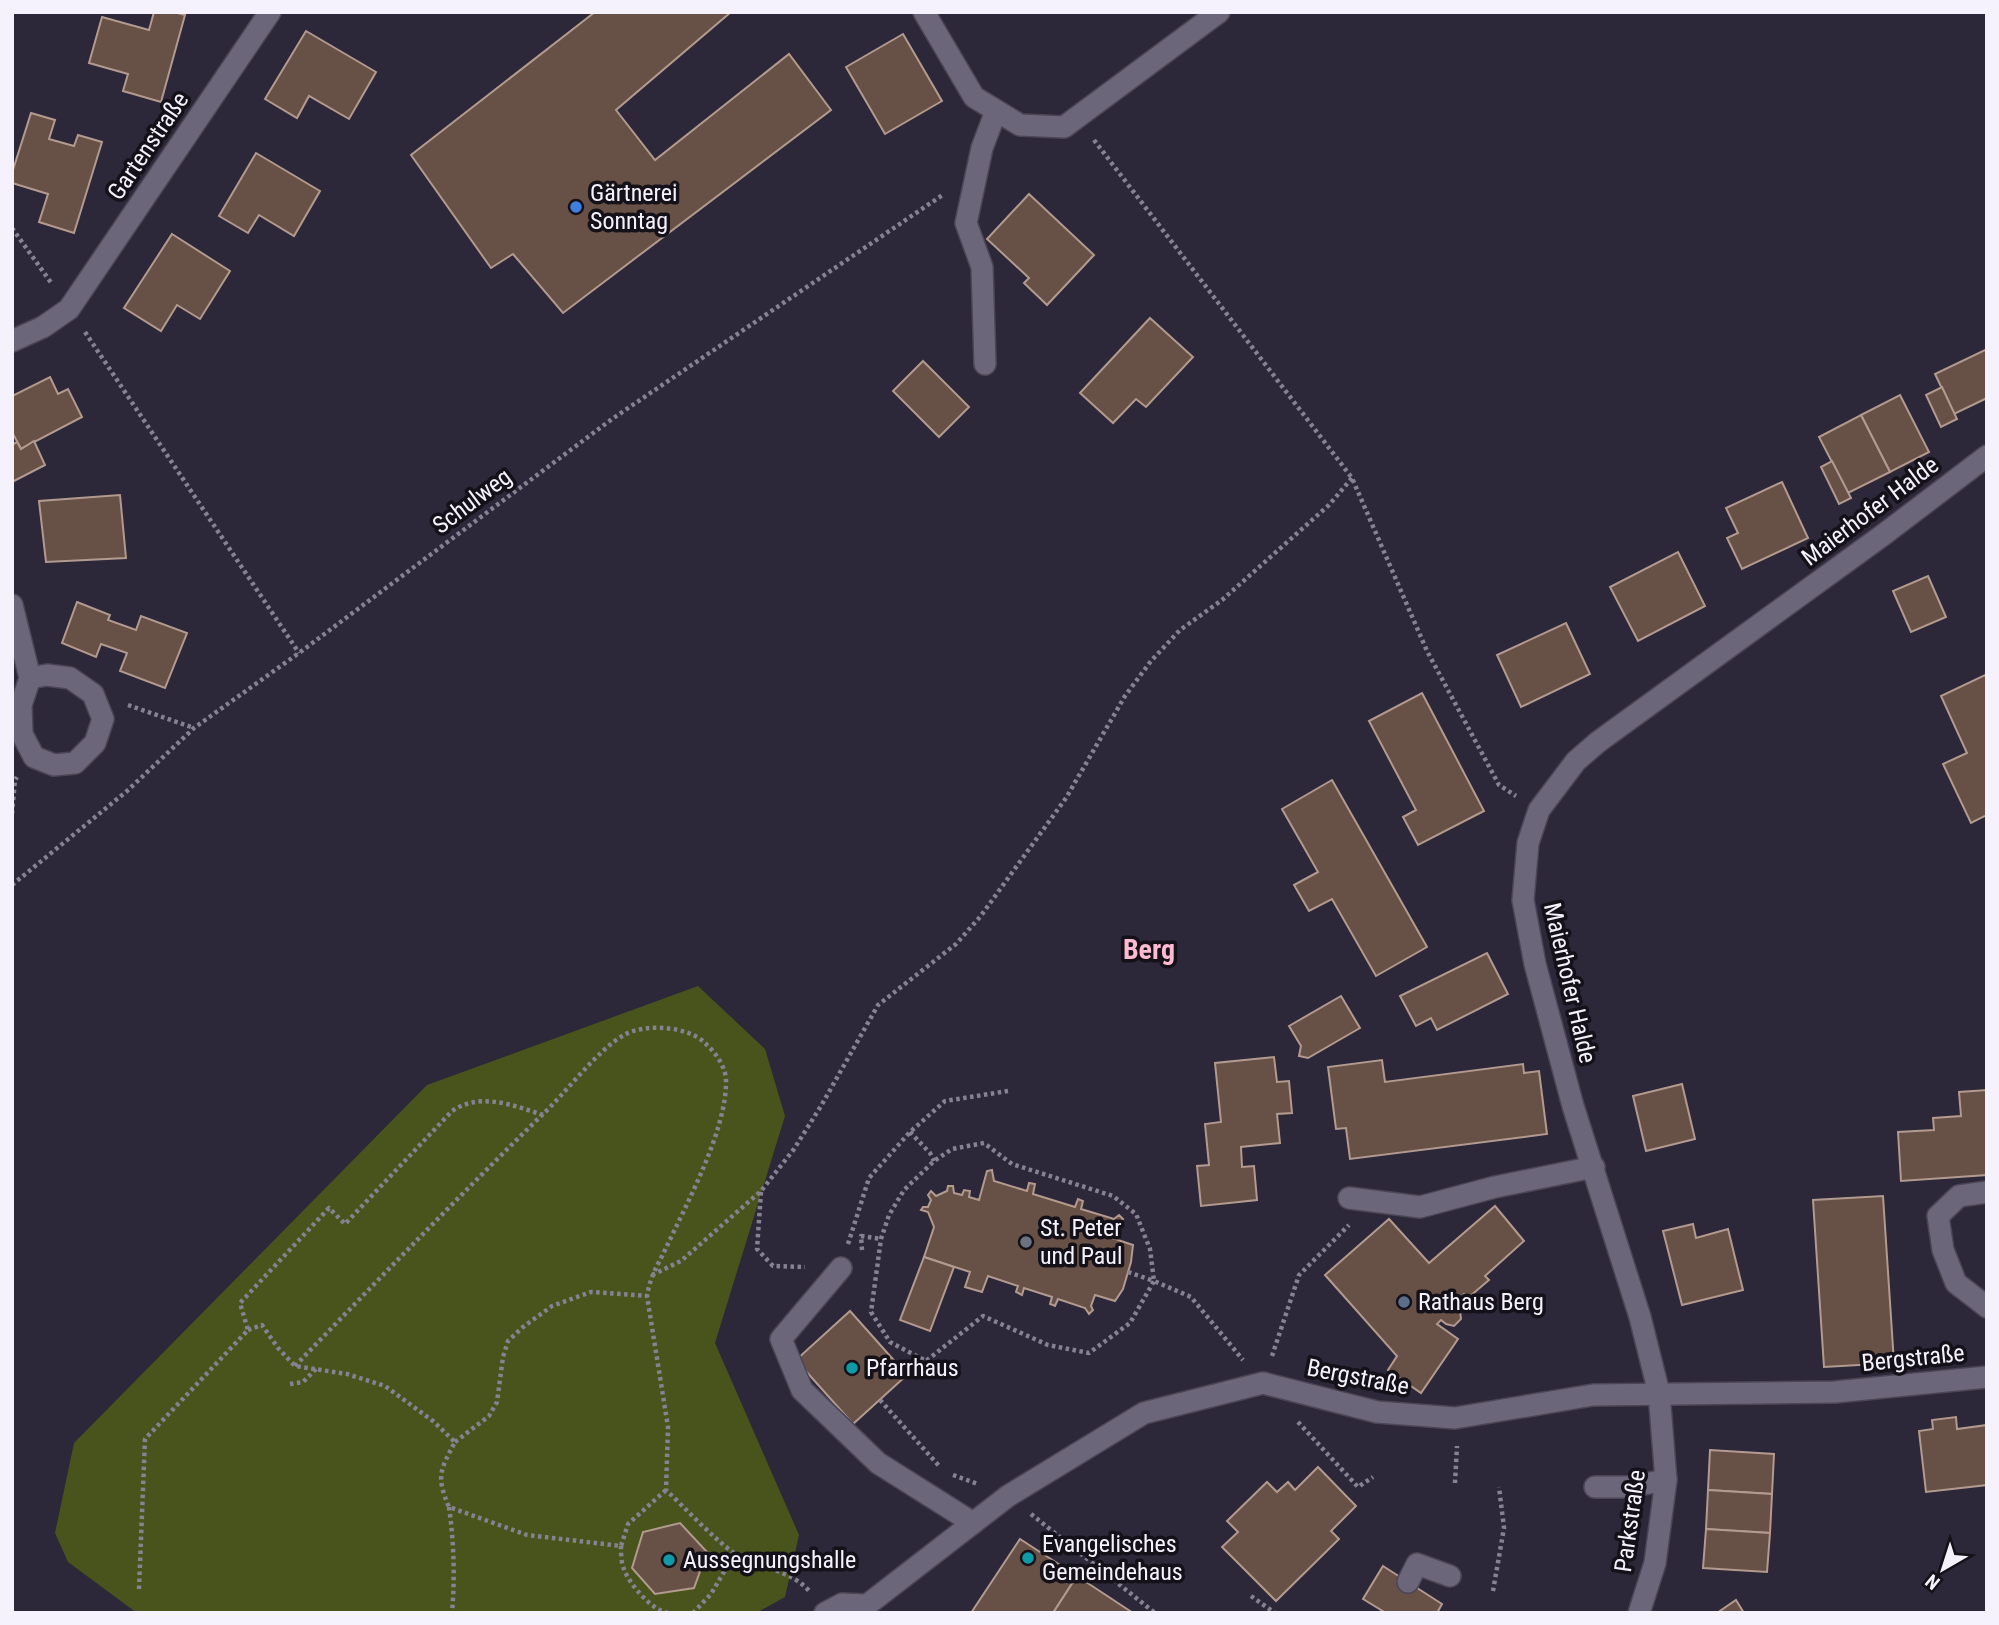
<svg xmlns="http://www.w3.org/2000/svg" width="1999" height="1625" viewBox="0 0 1999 1625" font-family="'Roboto Condensed',sans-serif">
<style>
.green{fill:#48541b}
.building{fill:#675147;stroke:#b39a8e;stroke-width:2}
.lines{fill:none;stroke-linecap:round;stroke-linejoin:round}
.minor-casing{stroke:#4b4555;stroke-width:24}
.path{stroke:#868292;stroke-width:4.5;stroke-dasharray:3.5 3.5;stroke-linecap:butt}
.minor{stroke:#6c667b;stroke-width:21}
.shop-dot{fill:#3f7fe0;stroke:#141119;stroke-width:2.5}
.worship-dot{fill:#6b7280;stroke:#141119;stroke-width:2.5}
.service-dot{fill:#5c6f8a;stroke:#141119;stroke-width:2.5}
.culture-dot{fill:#0f9aa8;stroke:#141119;stroke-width:2.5}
.labels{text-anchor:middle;stroke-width:7;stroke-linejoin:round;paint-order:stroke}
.street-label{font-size:24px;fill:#f5f2fe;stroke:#141119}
.poi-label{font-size:24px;fill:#f5f2fe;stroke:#141119;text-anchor:start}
.quarter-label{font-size:28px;font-weight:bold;fill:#fdbbd1;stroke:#141119}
</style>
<rect width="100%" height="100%" fill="#2c2739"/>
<path class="green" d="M698,986L765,1049L785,1116L715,1343L799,1535L785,1597L756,1613H137L68,1562L55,1533L74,1443L427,1085Z"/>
<g class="building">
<path d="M154,12H174L185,15L161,102L123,91L128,74L89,63L102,17L149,30Z"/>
<path d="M595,12H731L616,110L655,160L789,54L831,110L563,313L513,254L491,268L411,155Z"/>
<path d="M306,31L376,72L349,119L309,96L297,118L265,99Z"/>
<path d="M903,34L942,101L885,134L846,67Z"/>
<path d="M31,113L55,120L49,139L74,146L78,135L102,142L74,233L39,222L48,194L12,183V173Z"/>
<path d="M256,153L320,191L294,236L259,215L248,233L219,216Z"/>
<path d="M1029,194L1094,255L1047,305L1024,283L1029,278L987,239Z"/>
<path d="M172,234L230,271L200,319L177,305L161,331L124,308Z"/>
<path d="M1150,318L1193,357L1146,407L1136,399L1113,423L1080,393Z"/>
<path d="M1987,349V398L1954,414L1935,374Z"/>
<path d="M923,361L969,407L939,437L893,391Z"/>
<path d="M50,377L58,394L68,389L82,417L21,449L12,432V396Z"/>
<path d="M1942,387L1957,419L1941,427L1926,395Z"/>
<path d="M1900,395L1929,452L1890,472L1861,415Z"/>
<path d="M1861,415L1890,472L1848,493L1819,437Z"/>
<path d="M34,441L45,465L12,482V445L17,442L21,449Z"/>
<path d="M1832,461L1851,498L1839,504L1821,467Z"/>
<path d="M1782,482L1808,538L1742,569L1727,538L1738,533L1726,508Z"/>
<path d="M120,495L126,558L46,562L39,501Z"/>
<path d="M1678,552L1705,606L1638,641L1610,587Z"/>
<path d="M1928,576L1946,617L1911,632L1893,591Z"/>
<path d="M77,602L110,615L108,620L136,630L141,616L187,633L165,688L120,671L127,653L101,644L96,657L62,643Z"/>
<path d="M1566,623L1590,674L1521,707L1497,655Z"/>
<path d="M1985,675L1987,680V815L1971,823L1943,764L1967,753L1941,696Z"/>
<path d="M1422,693L1484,811L1418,845L1403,817L1416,810L1369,721Z"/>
<path d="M1332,780L1427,947L1376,976L1332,899L1309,911L1294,885L1318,872L1282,809Z"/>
<path d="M1487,953L1508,994L1437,1030L1431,1018L1416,1026L1400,996Z"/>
<path d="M1341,996L1360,1028L1308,1058L1299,1056L1301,1046L1289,1026Z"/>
<path d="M1274,1057L1277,1082L1289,1081L1292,1113L1277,1114L1280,1143L1241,1147L1242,1167L1254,1166L1257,1200L1201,1206L1197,1166L1209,1165L1205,1124L1221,1122L1215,1063Z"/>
<path d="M1382,1060L1385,1082L1523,1064L1524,1073L1539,1071L1547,1134L1350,1159L1346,1128L1336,1129L1328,1067Z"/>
<path d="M1682,1084L1695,1139L1646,1151L1633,1096Z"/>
<path d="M1987,1090V1175L1901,1181L1898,1132L1934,1130L1933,1118L1961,1116L1959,1092Z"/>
<path d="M992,1170L994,1181L1027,1191L1029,1183L1035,1184L1033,1194L1075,1207L1078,1199L1083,1201L1081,1209L1114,1219L1119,1215L1123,1219L1118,1223L1112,1238L1133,1245L1131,1262L1123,1289L1115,1301L1095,1295L1091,1306L1093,1310L1089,1314L1085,1308L1058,1299L1055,1306L1050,1304L1052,1297L1024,1288L1022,1295L1016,1292L1018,1286L988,1276L982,1292L965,1287L970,1272L924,1257L934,1227L928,1212L921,1210L923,1207H928L931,1200L928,1195L931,1191L936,1196L947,1191L948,1186H953L954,1193L962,1195L964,1190L970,1191L969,1197L979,1200L987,1171Z"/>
<path d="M1883,1196L1894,1363L1824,1367L1813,1200Z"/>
<path d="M1495,1206L1524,1241L1485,1276L1489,1280L1469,1297L1464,1294L1455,1306L1460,1311L1461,1319L1454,1326L1446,1324L1441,1320L1437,1324L1458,1339L1421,1393L1388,1370L1397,1356L1325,1275L1389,1219L1429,1263Z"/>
<path d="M1693,1224L1696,1238L1728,1229L1743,1290L1682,1305L1663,1231Z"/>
<path d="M924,1257L954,1267L930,1331L900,1320Z"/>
<path d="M850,1311L907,1375L853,1424L796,1360Z"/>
<path d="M1956,1417L1957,1429L1987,1425V1485L1926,1492L1919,1431L1933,1429L1932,1420Z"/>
<path d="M1710,1450L1774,1454L1772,1494L1708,1490Z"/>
<path d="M1318,1467L1356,1506L1331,1531L1339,1539L1276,1601L1222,1547L1238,1532L1227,1521L1267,1482L1277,1492L1288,1482L1295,1490Z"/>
<path d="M1708,1490L1772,1494L1770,1533L1706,1529Z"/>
<path d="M680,1523L707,1552L694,1588L655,1594L632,1568L643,1532Z"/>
<path d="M1706,1529L1770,1533L1767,1572L1703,1568Z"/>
<path d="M1020,1539L1077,1576L1053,1613H971Z"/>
<path d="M1383,1566L1442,1604L1437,1613H1386L1363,1599Z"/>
<path d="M1077,1576L1133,1613H1053Z"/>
<path d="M1736,1600L1744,1613H1717Z"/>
</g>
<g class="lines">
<g class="minor-casing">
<g id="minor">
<path d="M924,12L974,97L1020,125L1064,127L1219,12"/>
<path d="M12,341L43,327L69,309L270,12"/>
<path d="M985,364L982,267L966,223L982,148L996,111"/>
<path d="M12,605L30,678L21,705L22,734L34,757L54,765L75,763L95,743L103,719L93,694L70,678L47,675L30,678"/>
<path d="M1987,1192L1959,1196L1938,1216L1943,1250L1956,1283L1987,1307"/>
<path d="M1349,1198L1420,1207L1495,1187L1594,1167"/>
<path d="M841,1268L781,1339L802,1390L878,1463L973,1523"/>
<path d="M1595,1487H1628L1666,1480"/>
<path d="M1408,1582L1417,1564L1450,1576"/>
<path d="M825,1613L842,1604L867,1605L1008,1496L1144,1413L1263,1383L1377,1412L1455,1418L1593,1395L1835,1392L1987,1377"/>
<path d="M1639,1613L1655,1563L1666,1480L1659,1393L1640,1317L1573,1106L1535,964L1523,900L1528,843L1539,810L1576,761L1598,742L1883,535L1987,456"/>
</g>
</g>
<g class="path">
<path d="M1094,140L1352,478L1427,651L1499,785L1516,796"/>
<path d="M12,228L52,284"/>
<path d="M85,332L299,653"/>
<path d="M128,705L194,728"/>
<path d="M12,814L15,780L17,777"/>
<path d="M12,885L127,791L194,728L299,653L612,419L944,194"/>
<path d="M910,1132L930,1153L934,1161"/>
<path d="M761,1192L757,1249L773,1266L805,1267"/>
<path d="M848,1244L869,1178L910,1132L945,1101L1008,1091"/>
<path d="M862,1250L861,1236L881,1239"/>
<path d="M1128,1272L1154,1281L1130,1323L1089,1353L1048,1345L983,1316L926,1361L890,1342L871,1312L881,1239L889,1215L904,1190L934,1161L952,1149L984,1143L1012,1164L1113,1196L1136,1214L1150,1249L1154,1281L1191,1297L1243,1360"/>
<path d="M652,1275L681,1261L761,1191L794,1149L821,1106L878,1005L956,944L980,917L1066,798L1125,696L1151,661L1180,630L1222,600L1329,505L1352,478"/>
<path d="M248,1330L262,1325L278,1348L295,1366L347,1374L385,1386L433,1421L455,1442C440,1470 436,1477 449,1507L527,1535L621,1546L628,1524L666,1490"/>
<path d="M1272,1356L1299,1275L1349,1225"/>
<path d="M295,1366C376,1282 457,1198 541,1116C565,1094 597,1050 624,1035C645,1023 688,1026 705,1043C716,1053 727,1068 726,1084C725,1133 687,1203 666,1248C657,1267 651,1274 647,1296L668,1427L666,1490C686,1509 713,1538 734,1553C758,1569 791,1569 810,1592"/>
<path d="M290,1384L303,1382L317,1368"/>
<path d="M880,1400L940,1467"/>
<path d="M1298,1422L1358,1487L1373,1477"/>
<path d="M455,1442L489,1416L497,1402L503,1357L508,1341L523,1327L552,1306L591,1292L647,1296"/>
<path d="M953,1475L978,1484"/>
<path d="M1455,1483L1457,1446"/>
<path d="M449,1507C454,1543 455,1577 452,1613"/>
<path d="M1031,1514L1155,1613"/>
<path d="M621,1546C621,1553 621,1563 624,1569C629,1584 653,1612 669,1613"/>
<path d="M139,1589L145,1439L248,1330L240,1303L329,1208L345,1224L452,1111C480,1092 513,1105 543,1115"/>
<path d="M1493,1591L1504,1528L1499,1487"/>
<path d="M1251,1596L1275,1613"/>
<path d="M693,1613L711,1594L735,1553"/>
</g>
<use href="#minor" class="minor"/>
</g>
<circle class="shop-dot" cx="576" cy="207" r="7"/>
<circle class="worship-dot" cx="1026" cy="1242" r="7"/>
<circle class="service-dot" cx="1404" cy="1302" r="7"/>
<g class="culture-dot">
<circle cx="852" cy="1368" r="7"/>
<circle cx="1028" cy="1558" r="7"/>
<circle cx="669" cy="1560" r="7"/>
</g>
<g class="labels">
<g class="street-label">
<text transform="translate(148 146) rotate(-56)" y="8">Gartenstraße</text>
<text transform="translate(472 501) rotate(-37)" y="8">Schulweg</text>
<text transform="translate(1870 511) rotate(-37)" y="8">Maierhofer Halde</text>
<text transform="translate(1570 983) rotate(77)" y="8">Maierhofer Halde</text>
<text transform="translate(1913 1358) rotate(-6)" y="8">Bergstraße</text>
<text transform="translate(1358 1377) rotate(11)" y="8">Bergstraße</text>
<text transform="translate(1630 1521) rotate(-82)" y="8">Parkstraße</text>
</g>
<g class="poi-label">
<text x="590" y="201">Gärtnerei<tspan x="590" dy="28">Sonntag</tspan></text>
<text x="1040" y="1236">St. Peter<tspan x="1040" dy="28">und Paul</tspan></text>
<text x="1418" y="1310">Rathaus Berg</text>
<text x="866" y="1376">Pfarrhaus</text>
<text x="1042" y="1552">Evangelisches<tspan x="1042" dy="28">Gemeindehaus</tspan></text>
<text x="683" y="1568">Aussegnungshalle</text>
</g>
<g class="quarter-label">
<text x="1149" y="959">Berg</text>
</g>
</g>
<rect width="1999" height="1625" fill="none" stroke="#f5f2fe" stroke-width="28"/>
<g transform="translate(1943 1569) rotate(219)" stroke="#141119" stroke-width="5" paint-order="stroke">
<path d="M0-5L12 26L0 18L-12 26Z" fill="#f5f2fe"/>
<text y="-10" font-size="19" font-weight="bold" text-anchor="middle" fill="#f5f2fe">N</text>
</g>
</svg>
